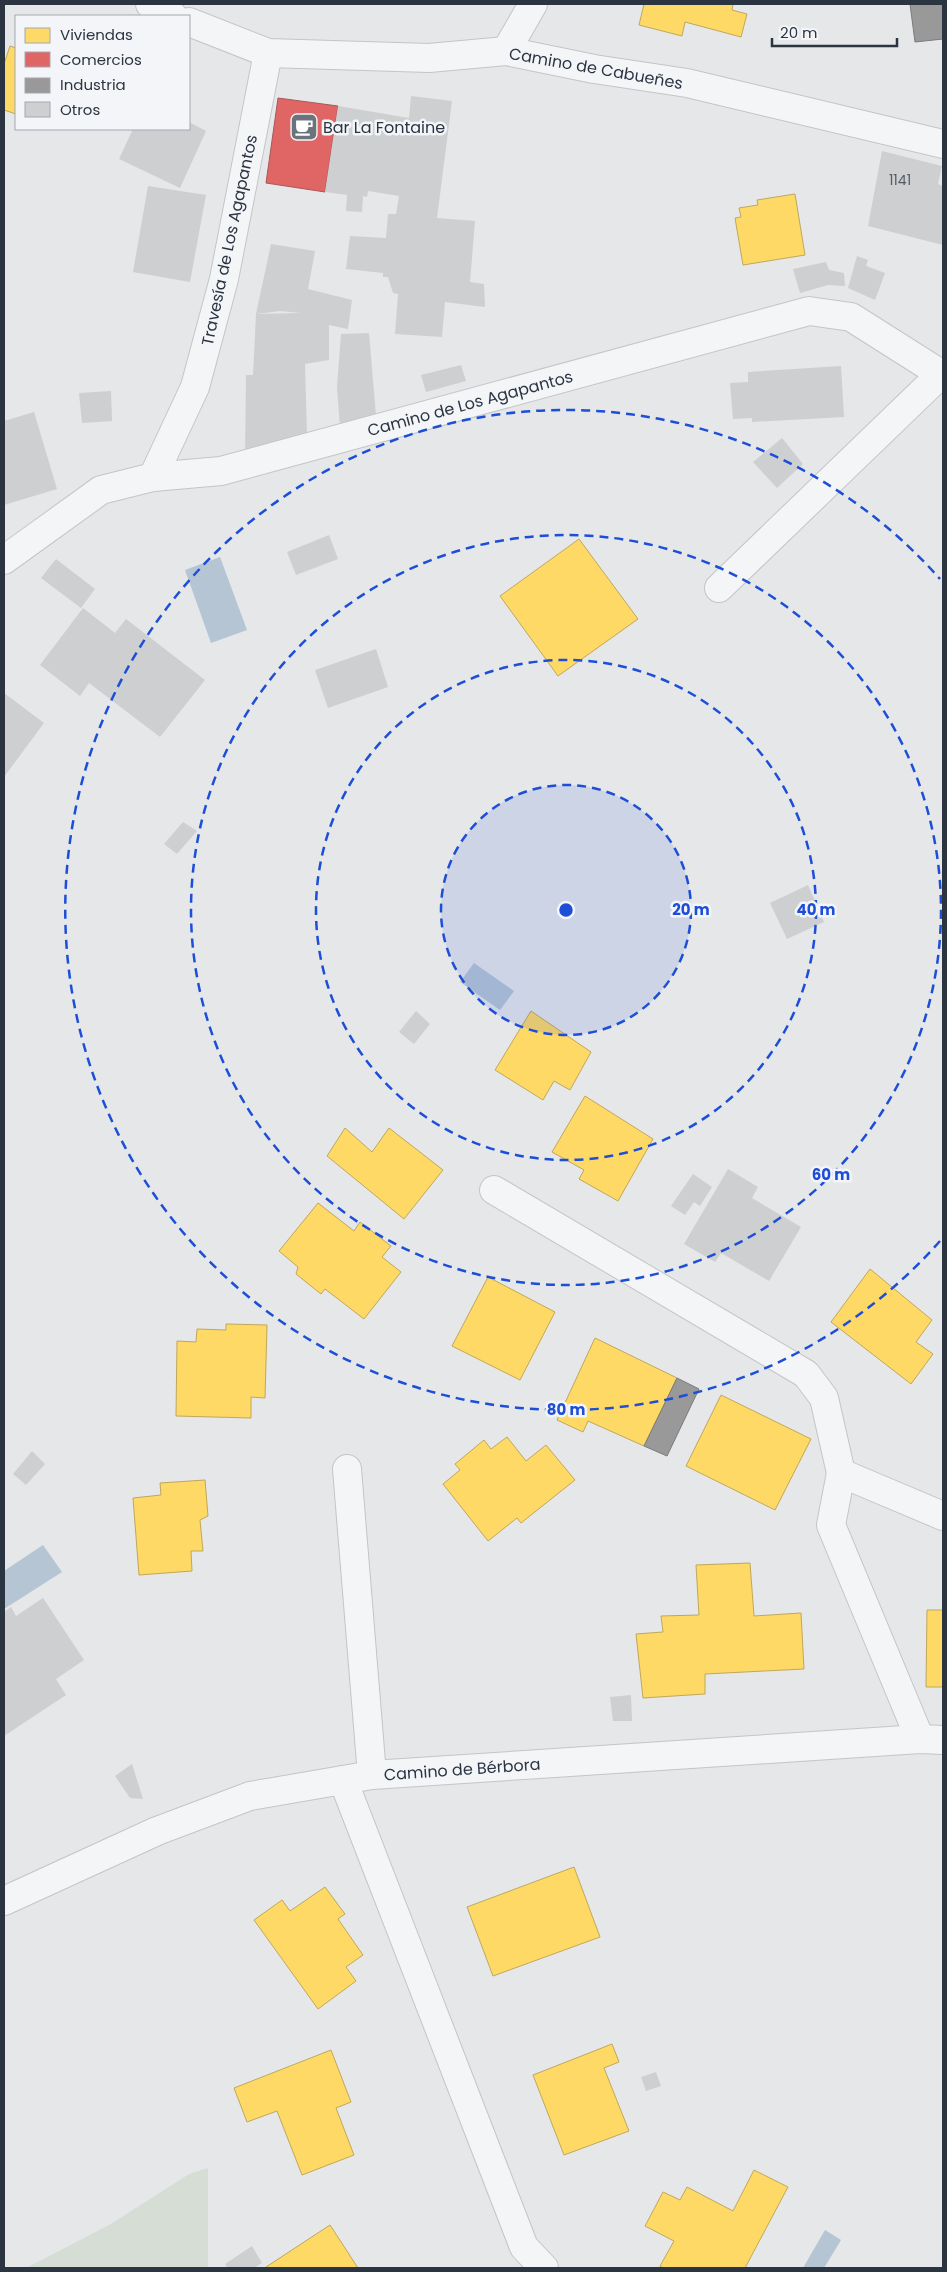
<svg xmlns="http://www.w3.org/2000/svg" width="947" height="2272" viewBox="0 0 947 2272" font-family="Poppins,sans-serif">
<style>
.green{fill:#d6ddd5}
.water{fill:#b5c5d3}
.homes{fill:#ffd966;stroke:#bfa85b}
.shops{fill:#e06666;stroke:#aa575b}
.industry{fill:#999;stroke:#787b7f}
.building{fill:#cdcfd1;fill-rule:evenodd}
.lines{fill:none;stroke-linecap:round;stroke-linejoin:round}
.minor-casing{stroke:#c3c5c7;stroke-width:30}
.minor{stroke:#f4f5f6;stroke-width:28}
.ring{fill:none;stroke:#1d4ed8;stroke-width:2.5;stroke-dasharray:9 6}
.labels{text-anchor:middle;stroke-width:5;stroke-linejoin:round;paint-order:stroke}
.number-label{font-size:14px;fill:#545c66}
.street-label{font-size:16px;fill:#2b3542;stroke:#f3f5f8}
.poi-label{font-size:16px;fill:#2b3542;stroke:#f3f5f8;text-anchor:start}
.centre{fill:#1d4ed8;stroke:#f3f5f8;stroke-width:2.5}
.ring-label{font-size:15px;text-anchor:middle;font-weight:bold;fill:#1d4ed8;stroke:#f3f5f8;stroke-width:5;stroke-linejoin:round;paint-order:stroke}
</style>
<rect width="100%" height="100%" fill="#e5e7e9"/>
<path class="green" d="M208,2168V2268H26L111,2224L189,2174Z"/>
<g class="water">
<path d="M220,557L247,630L211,643L185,570Z"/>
<path d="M474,963L514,991L500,1010L460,982Z"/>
<path d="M43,1545L62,1572L4,1609V1571Z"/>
<path d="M825,2230L841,2240L824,2268H803Z"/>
</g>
<g class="homes">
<path d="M644,4H733L732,10L747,14L741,37L685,22L682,36L639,25Z"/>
<path d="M10,46L16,48V114L4,110V64Z"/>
<path d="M795,194L805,255L743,265L735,218L741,217L739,208L758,205L757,200Z"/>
<path d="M579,539L638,619L558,676L500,596Z"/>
<path d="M531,1011L591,1052L570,1090L554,1081L543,1100L495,1070Z"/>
<path d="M585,1096L653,1139L618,1201L579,1179L584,1170L552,1152Z"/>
<path d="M345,1128L372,1152L389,1128L443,1170L404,1219L327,1156Z"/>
<path d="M318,1203L354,1231L360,1222L391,1246L382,1257L401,1272L364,1319L325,1289L321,1294L296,1274L298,1267L279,1251Z"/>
<path d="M870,1269L932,1320L916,1342L933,1354L911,1384L831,1322Z"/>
<path d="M488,1277L555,1312L520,1380L452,1346Z"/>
<path d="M226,1324L267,1325L265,1398L251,1397V1418L176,1416L177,1341L196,1342L197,1329L226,1330Z"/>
<path d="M595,1338L677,1378L644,1446L588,1421L583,1432L557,1420Z"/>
<path d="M721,1395L811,1439L775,1510L686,1466Z"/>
<path d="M507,1437L526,1461L546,1445L575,1480L521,1523L517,1518L488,1541L443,1484L460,1470L455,1464L484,1440L491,1449Z"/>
<path d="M205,1480L208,1516L200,1520L203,1551H191L192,1571L139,1575L133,1498L161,1495L160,1483Z"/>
<path d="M750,1563L754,1616L801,1613L804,1669L705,1674V1694L643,1698L636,1634L663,1632L661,1616L699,1615L696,1565Z"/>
<path d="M927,1610H943V1687H926Z"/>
<path d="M574,1867L600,1937L493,1976L467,1907Z"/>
<path d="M325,1887L345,1914L338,1919L363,1955L346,1967L356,1981L318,2009L254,1920L282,1900L290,1911Z"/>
<path d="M612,2044L619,2062L604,2068L629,2131L564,2155L533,2075Z"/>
<path d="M331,2050L351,2102L336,2108L354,2155L302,2175L277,2111L247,2122L234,2088Z"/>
<path d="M754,2170L788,2187L745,2268H664L660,2266L674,2241L645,2226L663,2192L680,2200L687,2187L733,2211Z"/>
<path d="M330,2225L358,2268H266V2267Z"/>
</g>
<path class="shops" d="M278,98L338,106L325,192L266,183Z"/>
<g class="industry">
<path d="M910,4H943V39L915,42Z"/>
<path d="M677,1378L699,1389L667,1456L644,1446Z"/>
</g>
<g class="building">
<path d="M411,96L452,101L437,218L475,221L470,282L484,284L485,307L445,302L442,337L395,334L398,294L393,293L388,277H383V273L346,269L350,236L386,238L388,214H396L399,196L368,191L367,197L363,196L362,212L346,211L347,195L325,192L338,106L409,118Z"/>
<path d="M189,122L206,131L180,188L119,159L133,129H189Z"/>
<path d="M882,151L942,166L938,184L943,186V245L868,226Z"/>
<path d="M148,186L206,195L190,282L133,272Z"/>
<path d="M271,244L315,251L308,289L352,300L348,329L329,325V360L305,364L307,436L245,459L246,375H253L256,314ZM280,311L301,313L256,314Z"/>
<path d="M857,256L868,260L866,266L885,273L875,300L848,288Z"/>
<path d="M826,262L829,270L844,273L845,286L828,285L800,293L793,269Z"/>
<path d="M369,333L376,416L340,427L337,387L341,334Z"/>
<path d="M461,365L466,381L426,392L421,375Z"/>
<path d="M841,366L844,417L752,422V418L733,419L730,383L748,382V372Z"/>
<path d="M111,391L112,421L82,423L79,393Z"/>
<path d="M34,412L57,489L4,505V421Z"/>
<path d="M782,438L803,464L777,488L753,462Z"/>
<path d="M329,535L338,559L296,575L287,552Z"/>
<path d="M56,559L95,589L81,608L41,578Z"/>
<path d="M83,608L115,633L126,619L205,680L160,737L89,683L80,696L40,665Z"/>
<path d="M376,649L388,687L328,708L315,670Z"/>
<path d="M4,693L44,723L4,777Z"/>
<path d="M183,822L197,831L177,854L164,844Z"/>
<path d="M808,885L824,922L787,939L770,903Z"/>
<path d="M416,1011L430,1024L414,1044L399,1032Z"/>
<path d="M728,1169L758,1187L752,1198L801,1227L769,1281L721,1253L715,1262L684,1244Z"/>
<path d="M693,1174L712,1187L700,1206L694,1202L685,1215L671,1206Z"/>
<path d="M32,1451L45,1464L26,1485L13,1474Z"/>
<path d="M43,1598L84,1660L56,1679L66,1695L4,1736V1612L11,1607L16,1616Z"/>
<path d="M631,1695L632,1721H613L610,1697Z"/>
<path d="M132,1764L143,1799L130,1798L115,1776Z"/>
<path d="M656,2072L661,2086L646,2091L641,2077Z"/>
<path d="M252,2246L262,2263L254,2268H228L225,2264Z"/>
</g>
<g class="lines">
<g class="minor-casing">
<g id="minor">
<path d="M150,4L157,10L173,16"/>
<path d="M189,22L268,53L429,58L506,51L594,69L687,83L943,144"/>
<path d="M506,51L533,4"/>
<path d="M153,477L195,387L224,279L268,53"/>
<path d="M4,560L101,490L153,477L221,471L809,311L851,317L941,374L943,372"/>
<path d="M719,588L941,374"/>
<path d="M494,1190L806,1374L824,1398L841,1473L943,1516"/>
<path d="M347,1469L372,1775"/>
<path d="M841,1473L831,1525L920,1739"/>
<path d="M343,1780L524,2247L544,2268"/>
<path d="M4,1901L157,1831L250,1796L372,1775L920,1739L943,1740"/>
</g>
</g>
<use href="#minor" class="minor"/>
</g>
<circle cx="566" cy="910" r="125" fill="#1d4ed8" fill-opacity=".12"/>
<g class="ring">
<circle cx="566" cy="910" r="125"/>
<circle cx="566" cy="910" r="250"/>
<circle cx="566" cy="910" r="375"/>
<path d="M940 1241A500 500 0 1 1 940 579"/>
</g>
<defs>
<g id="cafe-square" transform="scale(1.4375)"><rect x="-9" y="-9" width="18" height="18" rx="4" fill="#6c737c" stroke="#f3f5f8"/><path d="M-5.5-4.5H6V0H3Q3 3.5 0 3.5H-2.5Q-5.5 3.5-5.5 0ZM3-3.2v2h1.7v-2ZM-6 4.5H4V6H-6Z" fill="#fff"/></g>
</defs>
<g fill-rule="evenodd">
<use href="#cafe-square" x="304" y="127"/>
</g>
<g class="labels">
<g class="number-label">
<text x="900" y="185">1141</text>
</g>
<g class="street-label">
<text transform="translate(596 68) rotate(10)" y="6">Camino de Cabueñes</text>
<text transform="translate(229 240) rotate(-78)" y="6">Travesía de Los Agapantos</text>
<text transform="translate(470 403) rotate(-15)" y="6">Camino de Los Agapantos</text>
<text transform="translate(462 1769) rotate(-4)" y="6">Camino de Bérbora</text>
</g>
<g class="poi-label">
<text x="323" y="133">Bar La Fontaine</text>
</g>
</g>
<circle cx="566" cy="910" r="8" class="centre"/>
<g class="ring-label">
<text x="691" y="915">20 m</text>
<text x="816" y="915">40 m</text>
<text x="831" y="1180">60 m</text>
<text x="566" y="1415">80 m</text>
</g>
<rect width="947" height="2272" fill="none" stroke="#2b3542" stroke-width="10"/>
<rect x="15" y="15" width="175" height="115" fill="#f3f5f8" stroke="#a3a8af"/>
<rect x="25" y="28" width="25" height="15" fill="#ffd966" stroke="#a3a8af"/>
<text x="60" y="40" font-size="15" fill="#2b3542">Viviendas</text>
<rect x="25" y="52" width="25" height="15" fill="#e06666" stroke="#a3a8af"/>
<text x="60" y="65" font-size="15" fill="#2b3542">Comercios</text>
<rect x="25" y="78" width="25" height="15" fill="#999999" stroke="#a3a8af"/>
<text x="60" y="90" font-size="15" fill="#2b3542">Industria</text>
<rect x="25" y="102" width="25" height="15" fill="#cdcfd1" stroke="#a3a8af"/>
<text x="60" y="115" font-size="15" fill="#2b3542">Otros</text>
<path d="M772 38v8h125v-8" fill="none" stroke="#2b3542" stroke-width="2.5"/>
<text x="780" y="38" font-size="15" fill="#2b3542" stroke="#f3f5f8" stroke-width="4" paint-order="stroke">20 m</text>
</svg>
